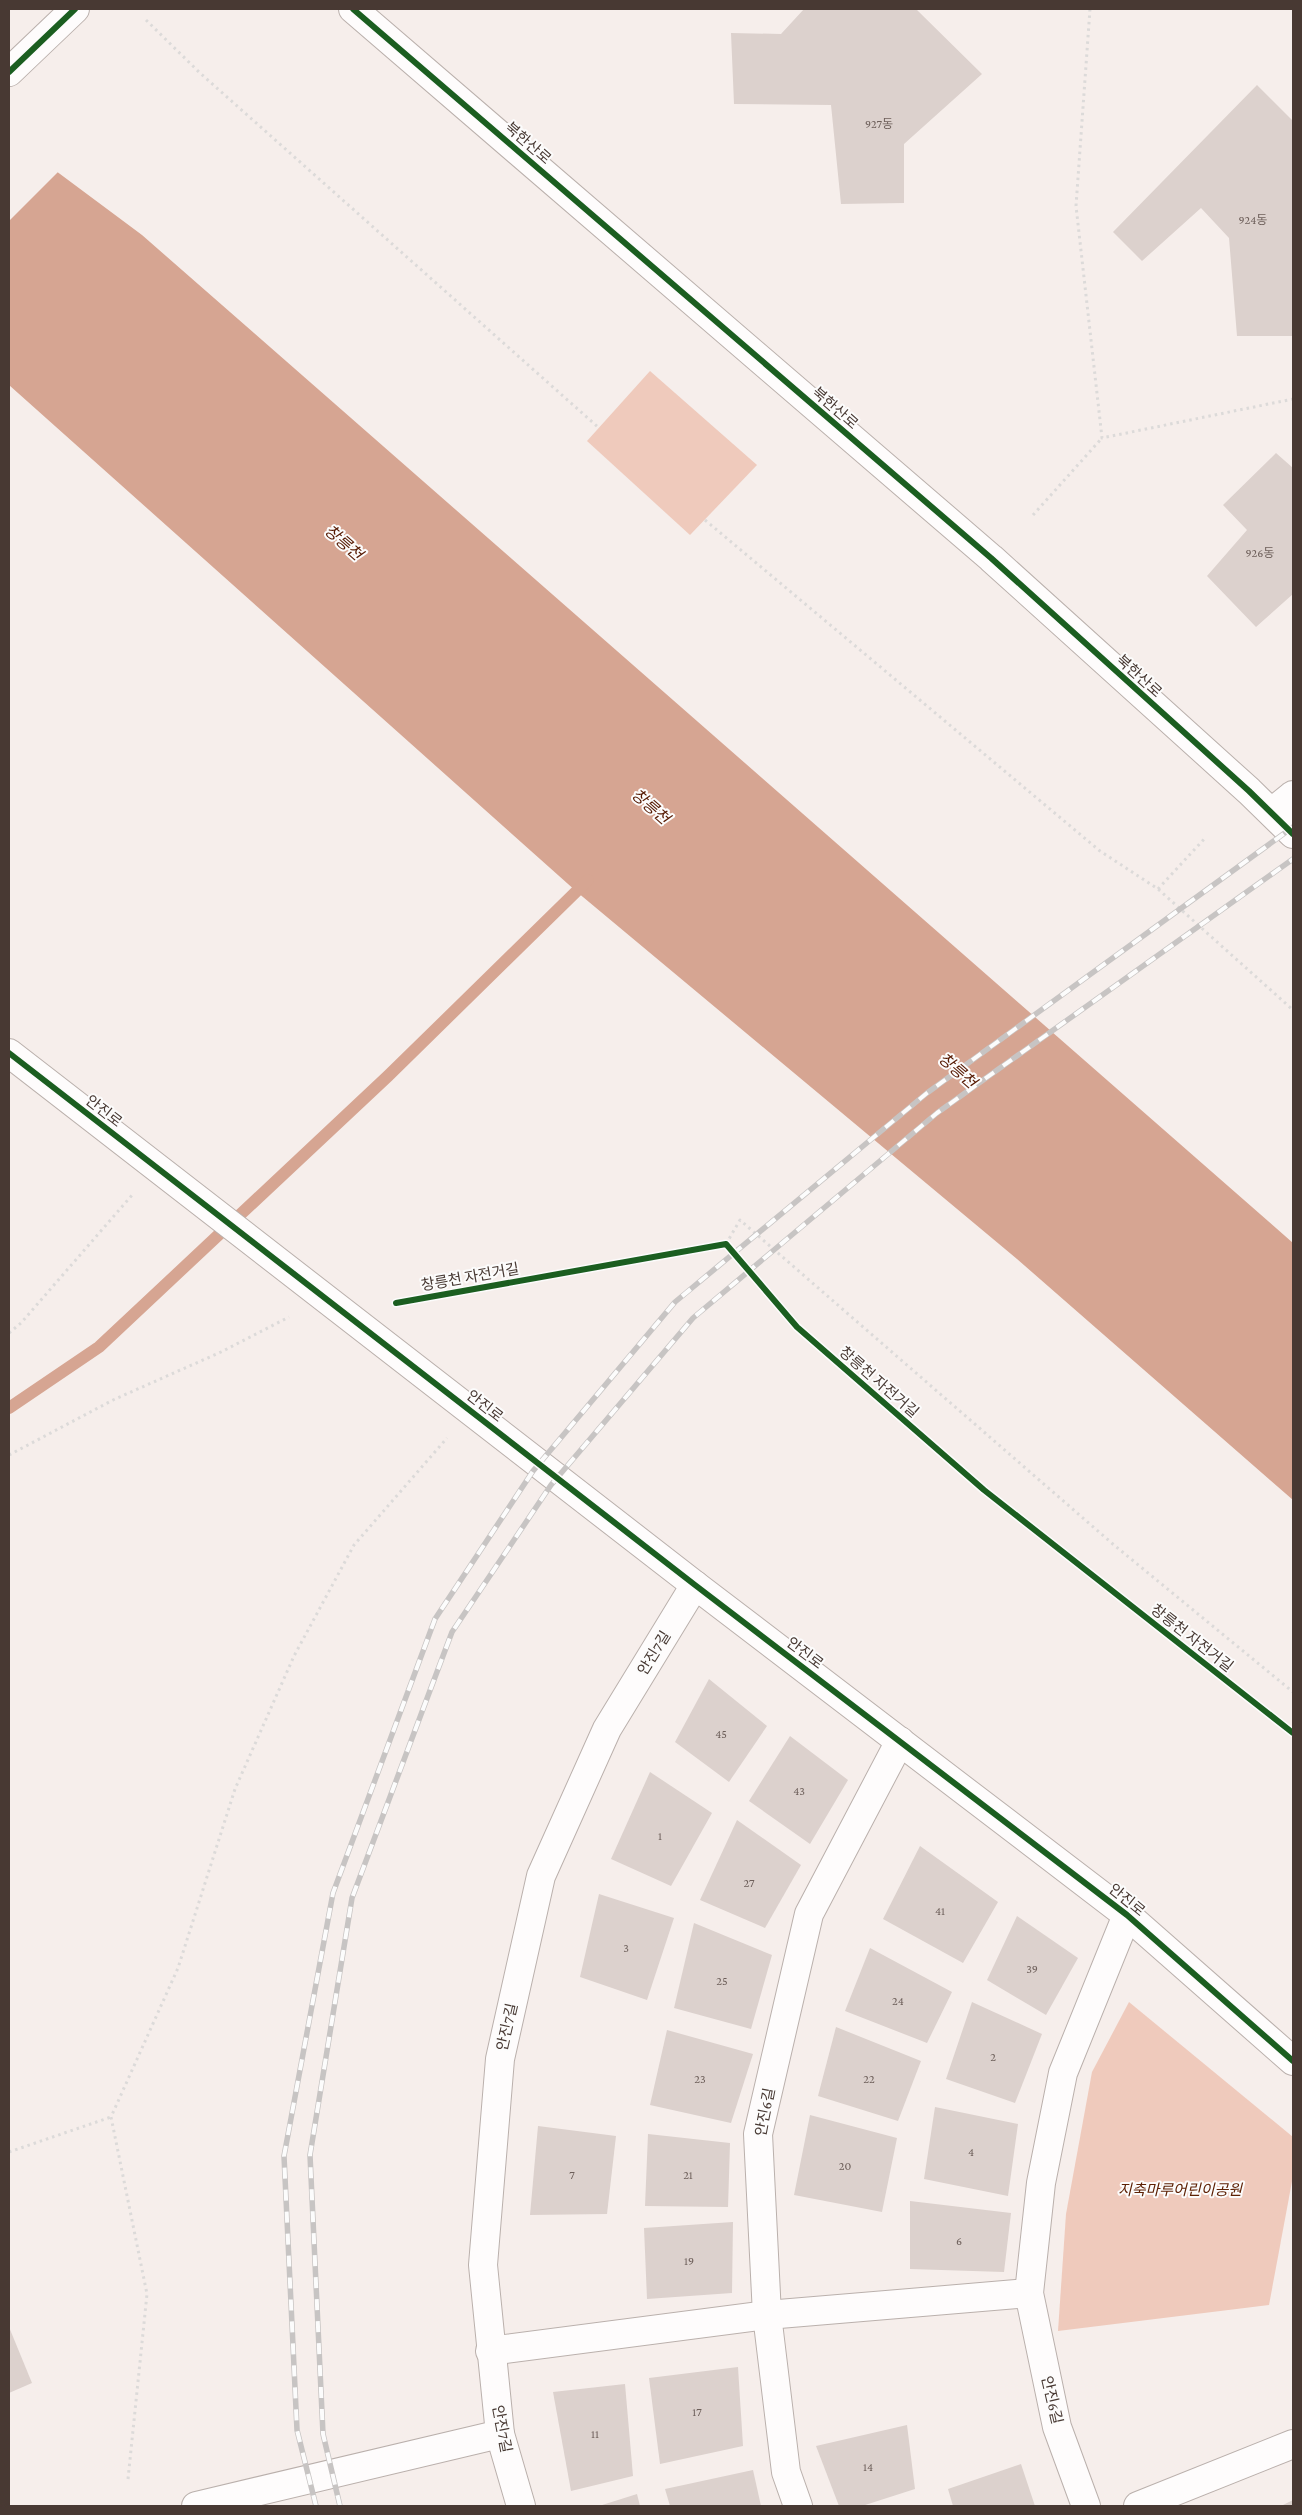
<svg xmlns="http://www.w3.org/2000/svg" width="1302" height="2515" viewBox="0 0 1302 2515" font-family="'Crimson Pro','Noto Sans KR',serif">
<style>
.green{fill:#efcabc}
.water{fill:#d6a592}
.pier{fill:#f6eeeb}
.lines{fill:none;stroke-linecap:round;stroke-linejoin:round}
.stream{stroke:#d6a592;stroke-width:12}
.building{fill:#dcd1cd}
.street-casing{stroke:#bab0ac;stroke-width:30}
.secondary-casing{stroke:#bab0ac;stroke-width:30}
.path{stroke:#dcdad9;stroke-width:3;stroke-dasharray:2.5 4;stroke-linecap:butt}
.street{stroke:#fefcfc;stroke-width:28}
.secondary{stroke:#fefcfc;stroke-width:28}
.rail-casing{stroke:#c7c4c3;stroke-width:5.5}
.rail{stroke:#fcfcfc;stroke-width:4;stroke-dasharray:11;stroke-linecap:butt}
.cycleway-casing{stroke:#fcfcfc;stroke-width:9}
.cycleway{stroke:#1b5e20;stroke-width:6}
.labels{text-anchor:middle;stroke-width:4;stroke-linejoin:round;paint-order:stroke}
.number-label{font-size:12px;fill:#6d5f5a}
.street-label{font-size:15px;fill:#483933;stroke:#fcfcfc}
.park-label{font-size:15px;font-style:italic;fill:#5e2104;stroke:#fcfcfc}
.water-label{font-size:16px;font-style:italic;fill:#551800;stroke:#fcfcfc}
</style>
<rect width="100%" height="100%" fill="#f6eeeb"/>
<g class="green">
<path d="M650,371L757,465L690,535L587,441Z"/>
<path d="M1129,2002L1293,2137V2176L1269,2305L1058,2331L1066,2214L1092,2072Z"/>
</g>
<path class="water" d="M9,136L142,235L1293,1243V1500L1017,1259L577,892L9,385Z"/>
<path class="pier" d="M9,134L59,171L9,221Z"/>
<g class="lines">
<path class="stream" d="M9,1408L99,1347L388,1076L588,880"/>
</g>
<g class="building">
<path d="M804,9H916L982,74L904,144V203L841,204L831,105L734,104L731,33L781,34Z"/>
<path d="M1257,85L1293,121V336H1237L1229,238L1201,208L1142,261L1113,232Z"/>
<path d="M1276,453L1293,468V594L1256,627L1207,576L1247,530L1223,505Z"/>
<path d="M709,1679L767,1726L729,1782L675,1742Z"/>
<path d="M790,1736L848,1780L810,1844L749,1801Z"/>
<path d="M650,1772L712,1813L671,1886L611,1859Z"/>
<path d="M737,1820L801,1865L765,1928L700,1900Z"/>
<path d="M920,1846L998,1902L963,1963L883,1919Z"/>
<path d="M599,1894L674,1918L647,2000L580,1977Z"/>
<path d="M1017,1916L1078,1958L1046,2015L987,1980Z"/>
<path d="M694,1923L772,1955L751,2029L674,2008Z"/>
<path d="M870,1948L952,1992L927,2043L845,2011Z"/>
<path d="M972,2002L1042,2034L1015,2103L946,2079Z"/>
<path d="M836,2027L921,2061L898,2121L818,2096Z"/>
<path d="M667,2030L753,2054L731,2123L650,2105Z"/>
<path d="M935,2107L1018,2124L1008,2196L924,2179Z"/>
<path d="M810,2115L897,2138L882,2212L794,2195Z"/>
<path d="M538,2126L616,2136L607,2214L530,2215Z"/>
<path d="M648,2134L730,2143L728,2207L645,2206Z"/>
<path d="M910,2201L1011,2213L1004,2272L910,2269Z"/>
<path d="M733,2222L732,2293L647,2299L644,2228Z"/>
<path d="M9,2327L32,2383L9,2393Z"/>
<path d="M738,2367L743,2446L660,2464L649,2378Z"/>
<path d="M625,2384L633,2476L571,2491L553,2392Z"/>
<path d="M907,2425L915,2489L862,2506H839L816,2446Z"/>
<path d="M1021,2464L1035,2506H953L948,2489Z"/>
<path d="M753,2470L761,2506H670L665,2489Z"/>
<path d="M637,2494L640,2506H599Z"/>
<path d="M1293,2500V2506H1281Z"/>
</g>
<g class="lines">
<g class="street-casing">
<g id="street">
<path d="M1272,812L1293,795"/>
<path d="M9,1053L695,1585L1127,1915L1293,2061"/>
<path d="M490,2351L767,2315L1029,2293"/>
<path d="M196,2506L500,2434"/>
<path d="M521,2506L500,2434L483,2265L500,2059L541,1876L607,1729L695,1585"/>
<path d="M798,2506L786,2472L767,2315L758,2134L809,1914L900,1741"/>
<path d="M1086,2506L1057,2427L1029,2293L1041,2183L1063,2073L1127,1915"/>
<path d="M1138,2506L1293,2444"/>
</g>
</g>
<g class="secondary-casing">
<g id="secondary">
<path d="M353,9L991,558L1249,791L1293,834"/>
<path d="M9,72L75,9"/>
</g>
</g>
<g class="path">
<path d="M1090,9L1076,206L1102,438L1293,399"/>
<path d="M146,20L200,73L599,428"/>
<path d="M1033,515L1102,438"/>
<path d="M705,520L1100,851L1158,889L1293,1010"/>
<path d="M1158,889L1206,837"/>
<path d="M726,1244L740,1220L1114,1545L1293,1692"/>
<path d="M9,1333L21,1323L133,1194"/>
<path d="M9,1455L113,1400L221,1352L289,1317"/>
<path d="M9,2152L111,2117"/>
<path d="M128,2479L147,2294L111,2117L178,1968L235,1789L294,1656L354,1545L447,1438"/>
</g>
<use href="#street" class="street"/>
<use href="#secondary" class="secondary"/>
<g class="rail-casing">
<g id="rail">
<path d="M316,2506L297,2430L284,2156L333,1893L435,1619L533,1471L675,1302L927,1093L1293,827"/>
<path d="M340,2506L323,2434L310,2155L352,1898L452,1632L551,1485L693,1318L937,1113L1293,859"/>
</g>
</g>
<use href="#rail" class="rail"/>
<g class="cycleway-casing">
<g id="cycleway">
<path d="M353,9L991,558L1249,791L1293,834"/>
<path d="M9,72L75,9"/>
<path d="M9,1053L695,1585L1127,1915L1293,2061"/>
<path d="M396,1303L726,1244L797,1327L984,1490L1293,1733"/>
</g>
</g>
<use href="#cycleway" class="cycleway"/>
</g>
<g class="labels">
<g class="number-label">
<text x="879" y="128">927동</text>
<text x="1253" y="224">924동</text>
<text x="1260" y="557">926동</text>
<text x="721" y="1738">45</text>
<text x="799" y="1795">43</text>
<text x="660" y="1840">1</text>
<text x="749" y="1887">27</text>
<text x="940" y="1915">41</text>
<text x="626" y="1952">3</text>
<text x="1032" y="1973">39</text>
<text x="722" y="1985">25</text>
<text x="898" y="2005">24</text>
<text x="993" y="2061">2</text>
<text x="700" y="2083">23</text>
<text x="869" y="2083">22</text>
<text x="971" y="2156">4</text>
<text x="845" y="2170">20</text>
<text x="572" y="2179">7</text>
<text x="688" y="2179">21</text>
<text x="959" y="2245">6</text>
<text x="689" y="2265">19</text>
<text x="697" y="2416">17</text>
<text x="595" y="2438">11</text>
<text x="868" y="2471">14</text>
</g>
<g class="street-label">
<text transform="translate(528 143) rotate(41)" y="5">북한산로</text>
<text transform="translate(835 408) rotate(41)" y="5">북한산로</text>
<text transform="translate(1139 676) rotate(42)" y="5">북한산로</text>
<text transform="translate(104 1111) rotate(38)" y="5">안진로</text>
<text transform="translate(470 1277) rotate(-10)" y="5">창릉천 자전거길</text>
<text transform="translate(879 1382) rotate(41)" y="5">창릉천 자전거길</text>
<text transform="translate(485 1406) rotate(38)" y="5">안진로</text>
<text transform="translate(1192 1638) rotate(38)" y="5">창릉천 자전거길</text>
<text transform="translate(654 1653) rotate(-58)" y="5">안진7길</text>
<text transform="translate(805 1653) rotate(37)" y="5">안진로</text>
<text transform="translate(1127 1900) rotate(39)" y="5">안진로</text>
<text transform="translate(507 2027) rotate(-77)" y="5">안진7길</text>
<text transform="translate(765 2112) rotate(-79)" y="5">안진6길</text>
<text transform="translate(1052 2400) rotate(77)" y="5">안진6길</text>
<text transform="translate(502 2429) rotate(79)" y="5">안진7길</text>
</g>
<g class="park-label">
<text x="1180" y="2195">지축마루어린이공원</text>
</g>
<g class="water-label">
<text transform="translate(344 542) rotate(41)" y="6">창릉천</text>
<text transform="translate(651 806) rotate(41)" y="6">창릉천</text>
<text transform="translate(958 1070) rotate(41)" y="6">창릉천</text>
</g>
</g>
<rect width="1302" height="2515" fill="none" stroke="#483933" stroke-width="20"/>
</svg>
